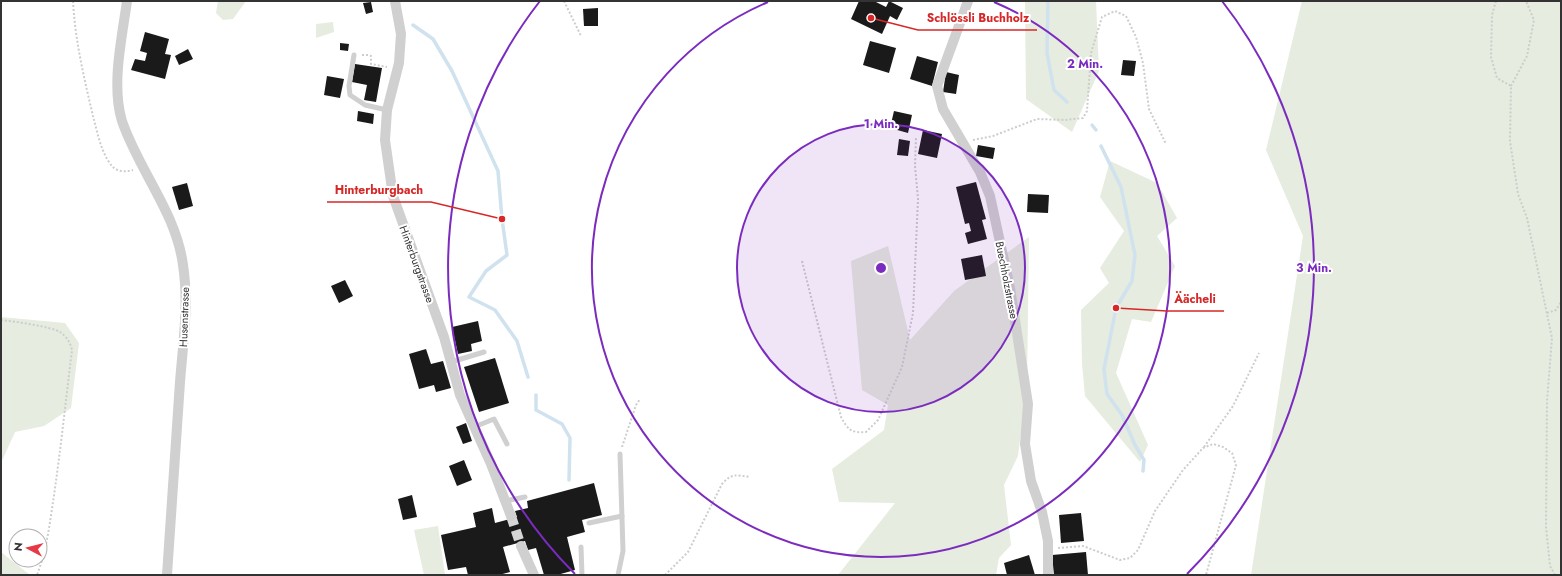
<svg xmlns="http://www.w3.org/2000/svg" width="1562" height="576" viewBox="0 0 1562 576" font-family="Jost,sans-serif">
<style>
.green{fill:#e6ecdf}
.lines{fill:none;stroke-linecap:round;stroke-linejoin:round}
.stream{stroke:#cfe2ee;stroke-width:3.5}
.building{fill:#1a1a1a}
.minor-tunnel{stroke:#d6d6d6;stroke-width:10;stroke-dasharray:10 5;stroke-linecap:butt}
.path{stroke:#cdcdcd;stroke-width:2;stroke-dasharray:2 2;stroke-linecap:butt}
.service{stroke:#d0d0d0;stroke-width:5}
.minor{stroke:#d0d0d0;stroke-width:10}
.ring{fill:none;stroke:#7b2cbf;stroke-width:2}
.labels{text-anchor:middle;stroke-width:4;stroke-linejoin:round;paint-order:stroke}
.street-label{font-size:11px;fill:#333;stroke:#fff}
.centre{fill:#7b2cbf;stroke:#fff;stroke-width:2}
.ring-label{font-size:12px;text-anchor:middle;font-weight:bold;fill:#7b2cbf;stroke:#fff;stroke-width:4;stroke-linejoin:round;paint-order:stroke}
.leader{fill:none;stroke:#d62828;stroke-width:1.5}
.callout-dot{fill:#d62828;stroke:#fff;stroke-width:1.5}
.callout-label{font-size:12px;text-anchor:middle;font-weight:bold;fill:#d62828;stroke:#fff;stroke-width:4;stroke-linejoin:round;paint-order:stroke}
</style>
<rect width="100%" height="100%" fill="#fff"/>
<g class="green">
<path d="M218,1H246L233,19L223,20L216,13Z"/>
<path d="M1025,1H1096L1099,71L1072,132L1026,99Z"/>
<path d="M1302,1H1561V575H1251L1303,236L1266,150Z"/>
<path d="M333,22L334,32L316,38V24Z"/>
<path d="M1110,161L1157,183L1177,218L1157,236L1175,266L1151,322L1132,319L1116,373L1148,445L1140,462L1085,396L1082,364L1081,310L1109,283L1100,268L1124,231L1100,197Z"/>
<path d="M1029,237L1027,384L1018,456L1004,485L1011,545L999,558L996,575H838L895,503L839,502L832,469L884,430L888,405L862,390L851,261L888,246L910,340L954,291Z"/>
<path d="M1,317L65,323L79,343L71,408L44,426L15,432L1,463Z"/>
<path d="M438,526L445,575H424L414,530Z"/>
<path d="M1,552L30,575H1Z"/>
</g>
<g class="lines">
<g class="stream">
<path d="M1048,1L1047,53L1054,90L1067,102"/>
<path d="M413,25L433,39L452,71L498,171L502,219L507,255L486,271L469,297L495,310L517,341L528,377"/>
<path d="M1092,125L1096,130"/>
<path d="M1101,146L1121,187L1135,255L1132,281L1116,308L1104,369L1107,394L1122,415L1135,445L1144,460L1143,471"/>
<path d="M536,395V410L562,424L570,438L569,480"/>
</g>
</g>
<g class="building">
<path d="M859,1H874L886,7L889,1L903,8L897,20L890,16L882,34L851,19Z"/>
<path d="M371,2L373,12L366,14L363,3Z"/>
<path d="M598,8V26H584L583,9Z"/>
<path d="M145,32L169,39L165,54L171,55L165,79L131,70L135,59L145,61L147,53L140,51Z"/>
<path d="M870,41L896,48L889,73L863,65Z"/>
<path d="M340,43L349,44L348,51L340,50Z"/>
<path d="M188,49L193,59L179,65L175,56Z"/>
<path d="M917,56L938,62L932,86L910,79Z"/>
<path d="M1123,60L1136,61L1134,76L1121,75Z"/>
<path d="M355,64L382,68L376,102L364,100L367,85L352,82Z"/>
<path d="M946,72L959,75L956,94L943,92Z"/>
<path d="M327,76L344,79L340,98L324,95Z"/>
<path d="M358,111L374,114L373,124L357,121Z"/>
<path d="M894,111L912,115L908,133L890,128Z"/>
<path d="M923,130L942,134L937,158L918,154Z"/>
<path d="M899,139L910,141L908,156L897,155Z"/>
<path d="M978,145L995,148L993,159L976,156Z"/>
<path d="M976,182L986,219L982,220L987,239L968,244L965,233L971,231L969,223L965,224L956,187Z"/>
<path d="M187,183L193,206L179,210L172,187Z"/>
<path d="M1028,194L1049,195L1048,213L1027,212Z"/>
<path d="M982,255L986,276L965,280L961,259Z"/>
<path d="M345,280L353,296L339,303L331,286Z"/>
<path d="M478,321L482,341L471,344L472,351L458,354L452,327Z"/>
<path d="M426,349L431,364L443,361L451,388L436,392L434,385L419,389L409,354Z"/>
<path d="M495,358L509,403L479,412L464,367Z"/>
<path d="M466,423L472,441L463,444L456,427Z"/>
<path d="M464,460L472,480L457,486L449,466Z"/>
<path d="M594,483L602,515L582,520L585,532L567,537L575,570L557,575H544L536,548L528,550L525,541L503,547L510,572L499,575H468L466,567L448,570L441,535L476,527L473,513L492,508L495,523L517,517L515,511L528,508L527,501Z"/>
<path d="M412,495L417,517L403,520L398,499Z"/>
<path d="M1081,513L1084,541L1061,543L1059,515Z"/>
<path d="M1086,552L1088,575H1054L1052,555Z"/>
<path d="M1029,555L1035,575H1007L1004,563Z"/>
</g>
<g class="lines">
<path class="minor-tunnel" d="M511,516L521,546"/>
<g class="path">
<path d="M73,1C75,40 84,78 93,116C97,131 100,148 109,162C114,171 123,173 133,170"/>
<path d="M564,1L581,36"/>
<path d="M1496,1L1492,15L1491,57L1497,78L1511,86L1510,141L1518,194L1527,218L1552,338L1547,401L1546,527L1550,566L1555,575"/>
<path d="M362,55H368L371,56V64L387,67"/>
<path d="M1511,86L1527,56L1534,20L1526,1"/>
<path d="M973,140L993,136L1037,119L1065,120L1083,118L1087,111L1091,53L1102,17L1115,11L1126,16L1136,37L1143,63L1149,109L1166,144"/>
<path d="M802,261L841,417C848,430 851,433 866,432L878,420L902,367L913,313L918,199L915,166L916,137"/>
<path d="M1547,313L1556,310L1561,302"/>
<path d="M1,320C12,321 53,327 60,332C67,337 70,342 72,350C66,398 61,447 54,495C50,522 47,549 37,575"/>
<path d="M622,447L636,405L640,399"/>
<path d="M1204,447L1233,406L1259,353"/>
<path d="M1058,548L1083,546L1120,560L1130,558L1138,550L1155,511L1183,470L1203,448L1213,444L1223,447L1232,453L1236,465L1206,575"/>
<path d="M665,575L688,552L722,484C732,473 736,475 750,477"/>
</g>
<g class="service">
<path d="M354,55L349,86L350,95L365,105L387,110"/>
<path d="M451,362L484,352"/>
<path d="M474,427L494,419L507,444"/>
<path d="M505,501L525,497"/>
<path d="M589,523L622,516"/>
<path d="M581,547L582,575"/>
<path d="M618,575L623,551L620,454"/>
</g>
<g class="minor">
<path d="M127,1C122,38 111,85 122,121C139,171 176,212 183,265C189,304 183,343 180,382C176,446 171,511 167,575"/>
<path d="M395,1L401,34L399,63L387,110L385,140L393,196L444,337L460,395L491,464L511,516"/>
<path d="M968,1L937,86L943,109L980,172L990,196L1010,288L1028,404L1025,444L1031,481L1042,512L1048,541V575"/>
<path d="M521,546L534,575"/>
</g>
</g>
<circle cx="881" cy="268" r="144" fill="#7b2cbf" fill-opacity=".12"/>
<g class="ring">
<circle cx="881" cy="268" r="144"/>
<path d="M994 2A289 289 0 1 1 768 2"/>
<path d="M575 574A433 433 0 0 1 540 1M1222 1A433 433 0 0 1 1187 574"/>
</g>
<g class="labels">
<g class="street-label">
<text transform="translate(417 264) rotate(70)" y="4">Hinterburgstrasse</text>
<text transform="translate(1007 280) rotate(79)" y="4">Buechholzstrasse</text>
<text transform="translate(184 317) rotate(-88)" y="4">Husenstrasse</text>
</g>
</g>
<circle cx="881" cy="268" r="6" class="centre"/>
<g class="ring-label">
<text x="1085" y="68">2 Min.</text>
<text x="881" y="128">1 Min.</text>
<text x="1314" y="272">3 Min.</text>
</g>
<path class="leader" d="M871 18L918 30H1037M502 219L431 202H327M1116 308L1167 311H1224"/>
<g class="callout-dot">
<circle cx="871" cy="18" r="4"/>
<circle cx="502" cy="219" r="4"/>
<circle cx="1116" cy="308" r="4"/>
</g>
<g class="callout-label">
<text x="978" y="22">Schlössli Buchholz</text>
<text x="379" y="194">Hinterburgbach</text>
<text x="1195" y="303">Äächeli</text>
</g>
<rect width="1562" height="576" fill="none" stroke="#333333" stroke-width="4"/>
<g transform="translate(28 548) rotate(277)"><circle r="19" fill="#ffffff" stroke="#adadad"/>
<path d="M0-3L7 15L0 10L-7 15Z" fill="#e63946"/>
<text y="-6" font-size="11" font-weight="bold" text-anchor="middle" fill="#333333">N</text>
</g>
</svg>
